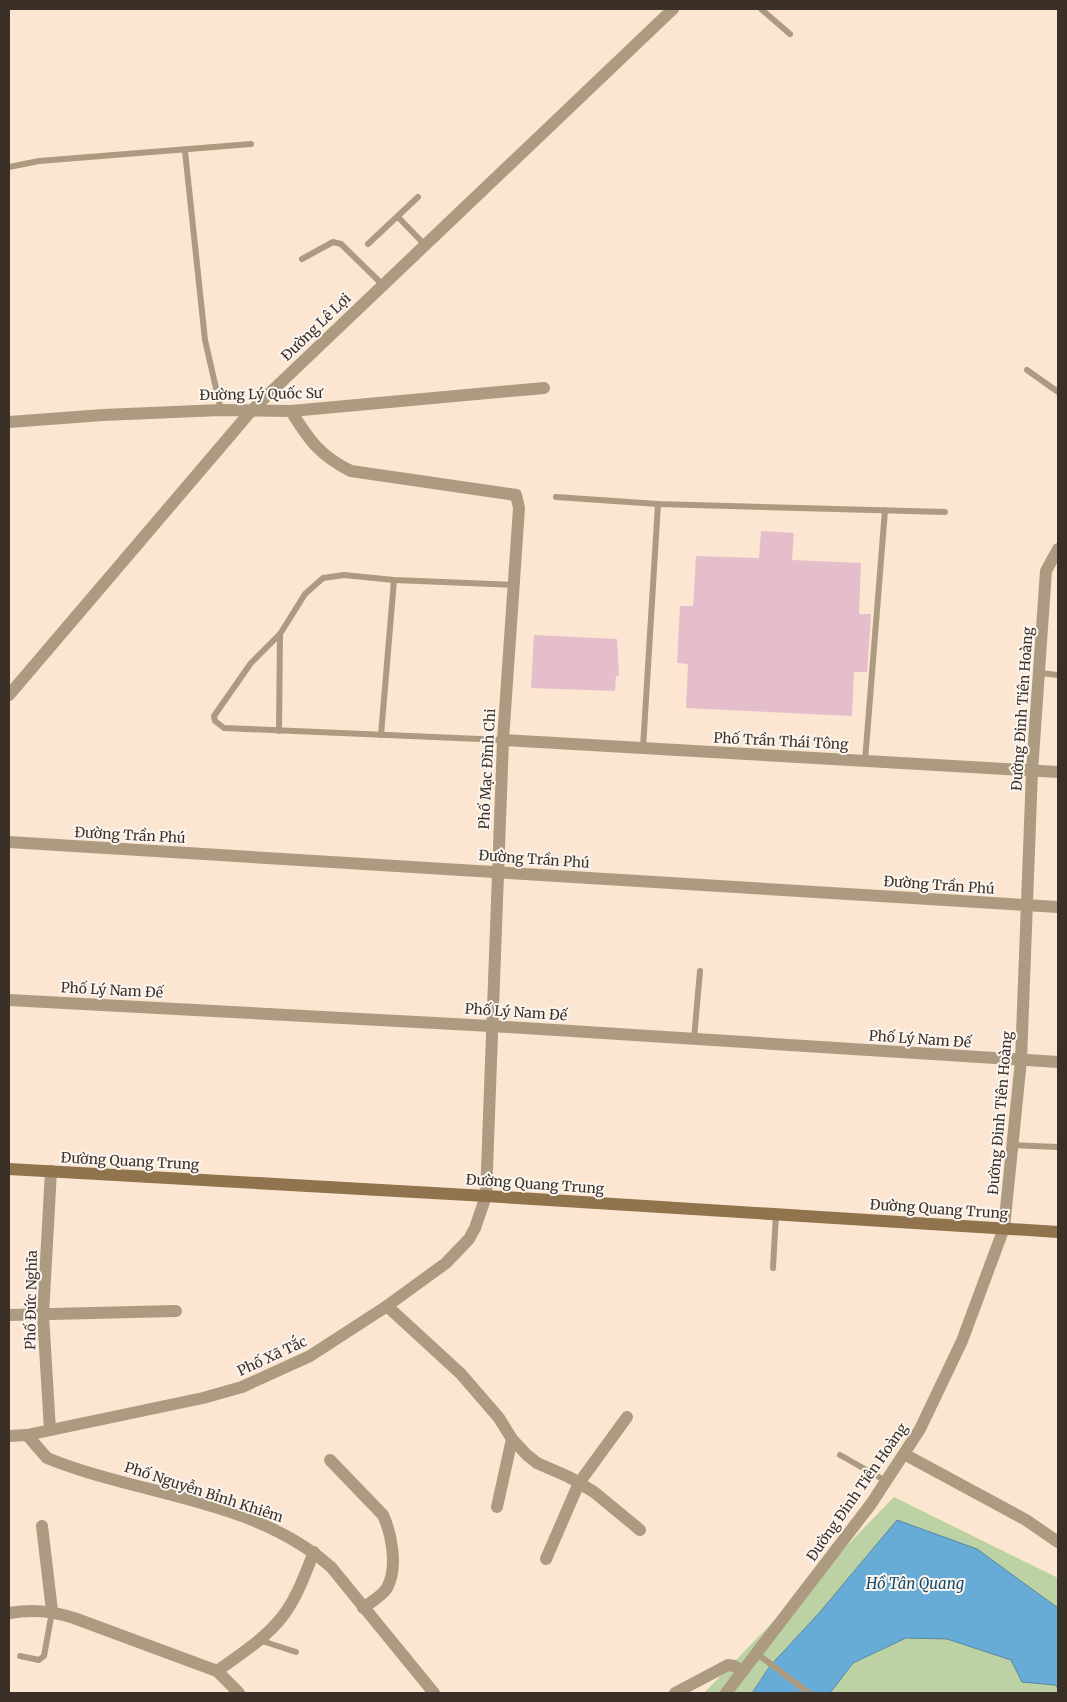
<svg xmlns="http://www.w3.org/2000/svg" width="1067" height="1702" viewBox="0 0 1067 1702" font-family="Merriweather,serif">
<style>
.green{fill:#bcd2a4}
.water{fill:#67acd7;stroke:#5a87a2}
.building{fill:#e4bfcb}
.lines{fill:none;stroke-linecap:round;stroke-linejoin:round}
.service{stroke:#ad9b81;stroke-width:6}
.minor{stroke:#ad9b81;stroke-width:12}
.tertiary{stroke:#ad9b81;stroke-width:12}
.secondary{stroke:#8f744e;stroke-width:12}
.labels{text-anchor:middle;stroke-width:4;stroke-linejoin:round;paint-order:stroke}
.street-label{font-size:14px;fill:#3b3027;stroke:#fcf6f1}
.water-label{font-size:15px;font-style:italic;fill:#164c6a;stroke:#fcf6f1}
</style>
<rect width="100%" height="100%" fill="#fce6d2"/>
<path class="green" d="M894,1497L1058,1578V1693H704Z"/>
<path class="water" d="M897,1520L977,1549L1058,1608V1688L1055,1685L1022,1682L1011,1660L947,1639L906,1638L853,1663L830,1693H752L770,1666L820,1612Z"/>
<g class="building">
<path d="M761,531L794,533L792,560L861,563L859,614H871L870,630L867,672H854L852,716L686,708L688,664L677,663L680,606H693L696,556L759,558Z"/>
<path d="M534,635L617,639L619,676H616L615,691L531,688Z"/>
</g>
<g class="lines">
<g class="service">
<path d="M761,9L790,34"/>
<path d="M185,151L205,340L221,410"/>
<path d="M9,167L39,161L251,144"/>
<path d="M398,217L425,245"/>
<path d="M368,244L418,197"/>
<path d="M302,259L333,242L341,244L383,285"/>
<path d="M1027,370L1058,392"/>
<path d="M556,497L658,504L945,512"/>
<path d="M1039,673L1058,675"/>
<path d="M279,731L280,634"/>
<path d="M381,735L394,580"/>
<path d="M503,740L224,728L215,721L214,716L251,663L280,634L305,594L323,578L344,575L394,580L514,585"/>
<path d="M643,748L658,504"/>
<path d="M865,761L885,510"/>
<path d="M694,1039L700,971"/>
<path d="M1013,1145L1058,1147"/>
<path d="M773,1268L776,1214"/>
<path d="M840,1455L886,1481"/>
<path d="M259,1640L296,1652"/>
<path d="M756,1653L809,1693"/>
<path d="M20,1656L39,1660L44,1656L52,1612"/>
</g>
<g class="minor">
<path d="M9,422L103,415L221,410L291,411L544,388"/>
<path d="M503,740L1058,772"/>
<path d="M9,842L1058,907"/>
<path d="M9,1000L491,1026L1058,1062"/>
<path d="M387,1306L461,1374L499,1418L512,1439L527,1455L537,1463L569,1477L594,1492L640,1530"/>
<path d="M9,1315L176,1311"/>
<path d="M50,1430L43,1315L51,1171"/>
<path d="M27,1435L47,1458C140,1496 253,1498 331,1567L434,1693"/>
<path d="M9,1436L27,1435L203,1398L242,1387L310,1356L387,1306L446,1263L469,1239L475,1228L486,1196L503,740L519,508L516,495L351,471C320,456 309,440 291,411"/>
<path d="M904,1454L1026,1520L1058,1542"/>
<path d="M330,1460L383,1515C392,1535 398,1568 387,1588C382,1596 371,1602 363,1608"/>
<path d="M497,1507L512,1439"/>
<path d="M42,1526L52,1611"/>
<path d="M546,1559L579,1483L627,1417"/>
<path d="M9,1613C33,1609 51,1611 74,1618L217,1671L239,1693"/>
<path d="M217,1671C239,1655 265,1639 282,1617C297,1598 305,1574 314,1552"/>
<path d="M675,1693L728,1665L734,1666L743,1671"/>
<path d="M726,1693L871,1504L920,1429L962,1341L1004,1228L1021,1060L1032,771L1046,571L1058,549"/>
</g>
<path class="tertiary" d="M9,695L252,410L673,9"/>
<path class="secondary" d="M9,1169L486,1196L1058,1232"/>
</g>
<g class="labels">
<g class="street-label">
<text transform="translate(316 327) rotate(-44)" y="5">Đường Lê Lợi</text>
<text transform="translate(261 394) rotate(-1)" y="5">Đường Lý Quốc Sư</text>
<text transform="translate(1022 709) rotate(-86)" y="5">Đường Đinh Tiên Hoàng</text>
<text transform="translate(781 741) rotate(3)" y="5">Phố Trần Thái Tông</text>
<text transform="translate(487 769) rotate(-87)" y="5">Phố Mạc Đĩnh Chi</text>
<text transform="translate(130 835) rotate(3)" y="5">Đường Trần Phú</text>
<text transform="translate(534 859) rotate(4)" y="5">Đường Trần Phú</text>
<text transform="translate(939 885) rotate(4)" y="5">Đường Trần Phú</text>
<text transform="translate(112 990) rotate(3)" y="5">Phố Lý Nam Đế</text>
<text transform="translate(516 1012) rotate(4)" y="5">Phố Lý Nam Đế</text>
<text transform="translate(920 1039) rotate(4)" y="5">Phố Lý Nam Đế</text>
<text transform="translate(1000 1113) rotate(-85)" y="5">Đường Đinh Tiên Hoàng</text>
<text transform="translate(130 1161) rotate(3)" y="5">Đường Quang Trung</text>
<text transform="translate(535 1184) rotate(4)" y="5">Đường Quang Trung</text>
<text transform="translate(939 1209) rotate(4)" y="5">Đường Quang Trung</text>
<text transform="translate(31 1300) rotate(-89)" y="5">Phố Đức Nghĩa</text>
<text transform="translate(272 1356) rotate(-25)" y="5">Phố Xã Tắc</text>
<text transform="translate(204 1492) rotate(18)" y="5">Phố Nguyễn Bỉnh Khiêm</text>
<text transform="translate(857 1492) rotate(-55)" y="5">Đường Đinh Tiên Hoàng</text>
</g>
<g class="water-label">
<text x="915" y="1589">Hồ Tân Quang</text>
</g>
</g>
<rect width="1067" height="1702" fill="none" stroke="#3b3027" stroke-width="20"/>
</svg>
